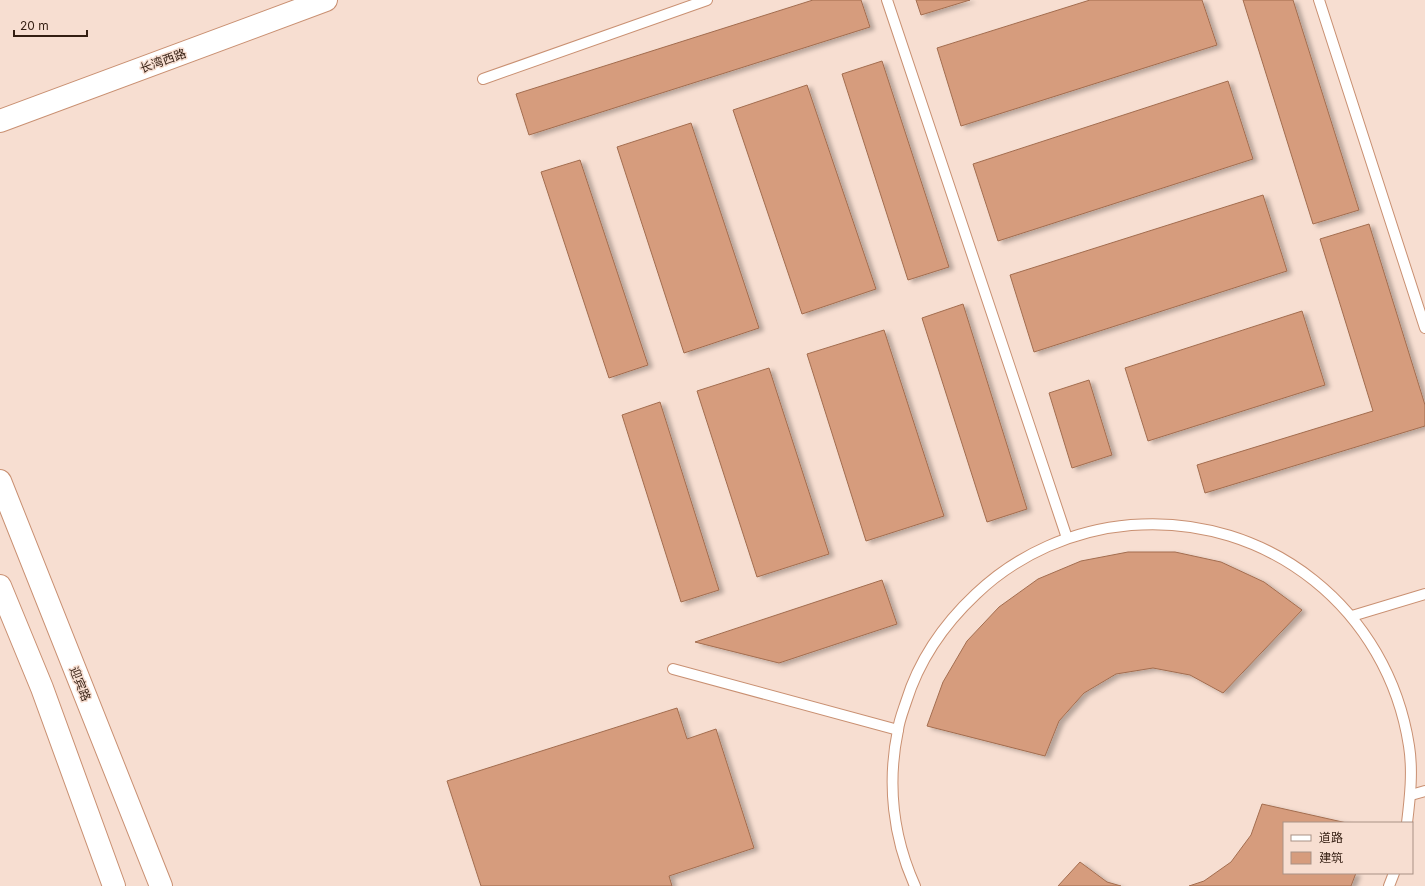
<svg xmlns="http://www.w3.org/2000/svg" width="1425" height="886" viewBox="0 0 1425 886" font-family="Inter,'Noto Sans SC',sans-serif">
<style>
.building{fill:#d69c7d;stroke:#a36d4f;filter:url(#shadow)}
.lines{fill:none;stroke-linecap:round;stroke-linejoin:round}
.service-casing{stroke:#c99072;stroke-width:12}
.tertiary-casing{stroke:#c99072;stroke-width:24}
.primary-casing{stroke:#c99072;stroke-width:24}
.service{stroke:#fff;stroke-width:10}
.tertiary{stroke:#fff;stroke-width:22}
.primary{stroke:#fff;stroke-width:22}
.labels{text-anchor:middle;stroke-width:3;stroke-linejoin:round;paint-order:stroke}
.street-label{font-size:12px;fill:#341e12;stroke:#f7ded1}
</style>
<defs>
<filter id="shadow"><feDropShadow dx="4.5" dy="2.5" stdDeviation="2" flood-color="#0004"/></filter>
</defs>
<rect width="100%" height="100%" fill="#f7ded1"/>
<g class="building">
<path d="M813,0H861L870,27L529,135L516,94Z"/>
<path d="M916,0H970L921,15Z"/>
<path d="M1090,0H1202L1217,45L961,126L937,48Z"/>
<path d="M1243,0H1293L1359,210L1313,224Z"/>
<path d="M882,61L949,267L908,280L842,74Z"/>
<path d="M1228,81L1253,159L998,241L973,164Z"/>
<path d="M807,85L876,289L802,314L733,110Z"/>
<path d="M691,123L759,328L684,353L617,147Z"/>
<path d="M580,160L648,365L609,378L541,172Z"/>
<path d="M1263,195L1287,271L1034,352L1010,275Z"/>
<path d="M1369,224L1425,405V426L1205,493L1197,465L1373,411L1320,239Z"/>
<path d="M963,304L1027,509L987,522L922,318Z"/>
<path d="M1302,311L1325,385L1148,441L1125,368Z"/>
<path d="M884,330L944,516L866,541L807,354Z"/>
<path d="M769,368L829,554L757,577L697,391Z"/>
<path d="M1089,380L1112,455L1072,468L1049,393Z"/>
<path d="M660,402L719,590L681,602L622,415Z"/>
<path d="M1128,552H1175L1221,562L1264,582L1302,610L1223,693L1190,675L1153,668L1116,674L1084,693L1059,721L1045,756L927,726L943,682L967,641L999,607L1038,579L1081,561Z"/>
<path d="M882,580L897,624L779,663L695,642Z"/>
<path d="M677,708L687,739L716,729L754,848L669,876L672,886H481L447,781Z"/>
<path d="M1262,804L1347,823H1284V873H1356L1351,886H1189L1204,881L1231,862L1251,835Z"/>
<path d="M1080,862L1107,882L1121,886H1058Z"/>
</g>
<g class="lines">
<g class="service-casing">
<g id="service">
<path d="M887,0L1067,538"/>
<path d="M1319,0L1425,328"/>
<path d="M483,79L707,0"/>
<path d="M1352,616L1425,594"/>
<path d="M673,669L898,730"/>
<path d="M1411,795L1425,791"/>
<path d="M915,886C893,837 887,783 898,730C899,721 903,711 906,702C919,660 944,624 976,594C1018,554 1073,530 1131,525C1269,514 1388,610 1409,746C1413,771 1410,798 1407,823"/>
<path d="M1389,886L1394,873"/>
</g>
</g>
<g class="tertiary-casing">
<path id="tertiary" d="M0,121L326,0"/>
</g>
<g class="primary-casing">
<g id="primary">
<path d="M0,481L161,886"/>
<path d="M0,586L42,688L114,886"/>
</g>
</g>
<use href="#service" class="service"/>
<use href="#tertiary" class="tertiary"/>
<use href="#primary" class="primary"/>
</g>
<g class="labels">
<g class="street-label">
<text transform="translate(163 61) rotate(-20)" y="4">长湾西路</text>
<text transform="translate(80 684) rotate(68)" y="4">迎宾路</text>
</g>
</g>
<rect x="1283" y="822" width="130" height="52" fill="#f7ded1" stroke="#a99185"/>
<rect x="1291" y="835" width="20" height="6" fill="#ffffff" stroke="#a99185"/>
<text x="1319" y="842" font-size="12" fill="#341e12">道路</text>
<rect x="1291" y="852" width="20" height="12" fill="#d69c7d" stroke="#a99185"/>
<text x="1319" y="862" font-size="12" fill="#341e12">建筑</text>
<path d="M14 30v6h73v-6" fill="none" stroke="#341e12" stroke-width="2"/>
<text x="20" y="30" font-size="12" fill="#341e12" stroke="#f7ded1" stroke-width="3" paint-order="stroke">20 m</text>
</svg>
